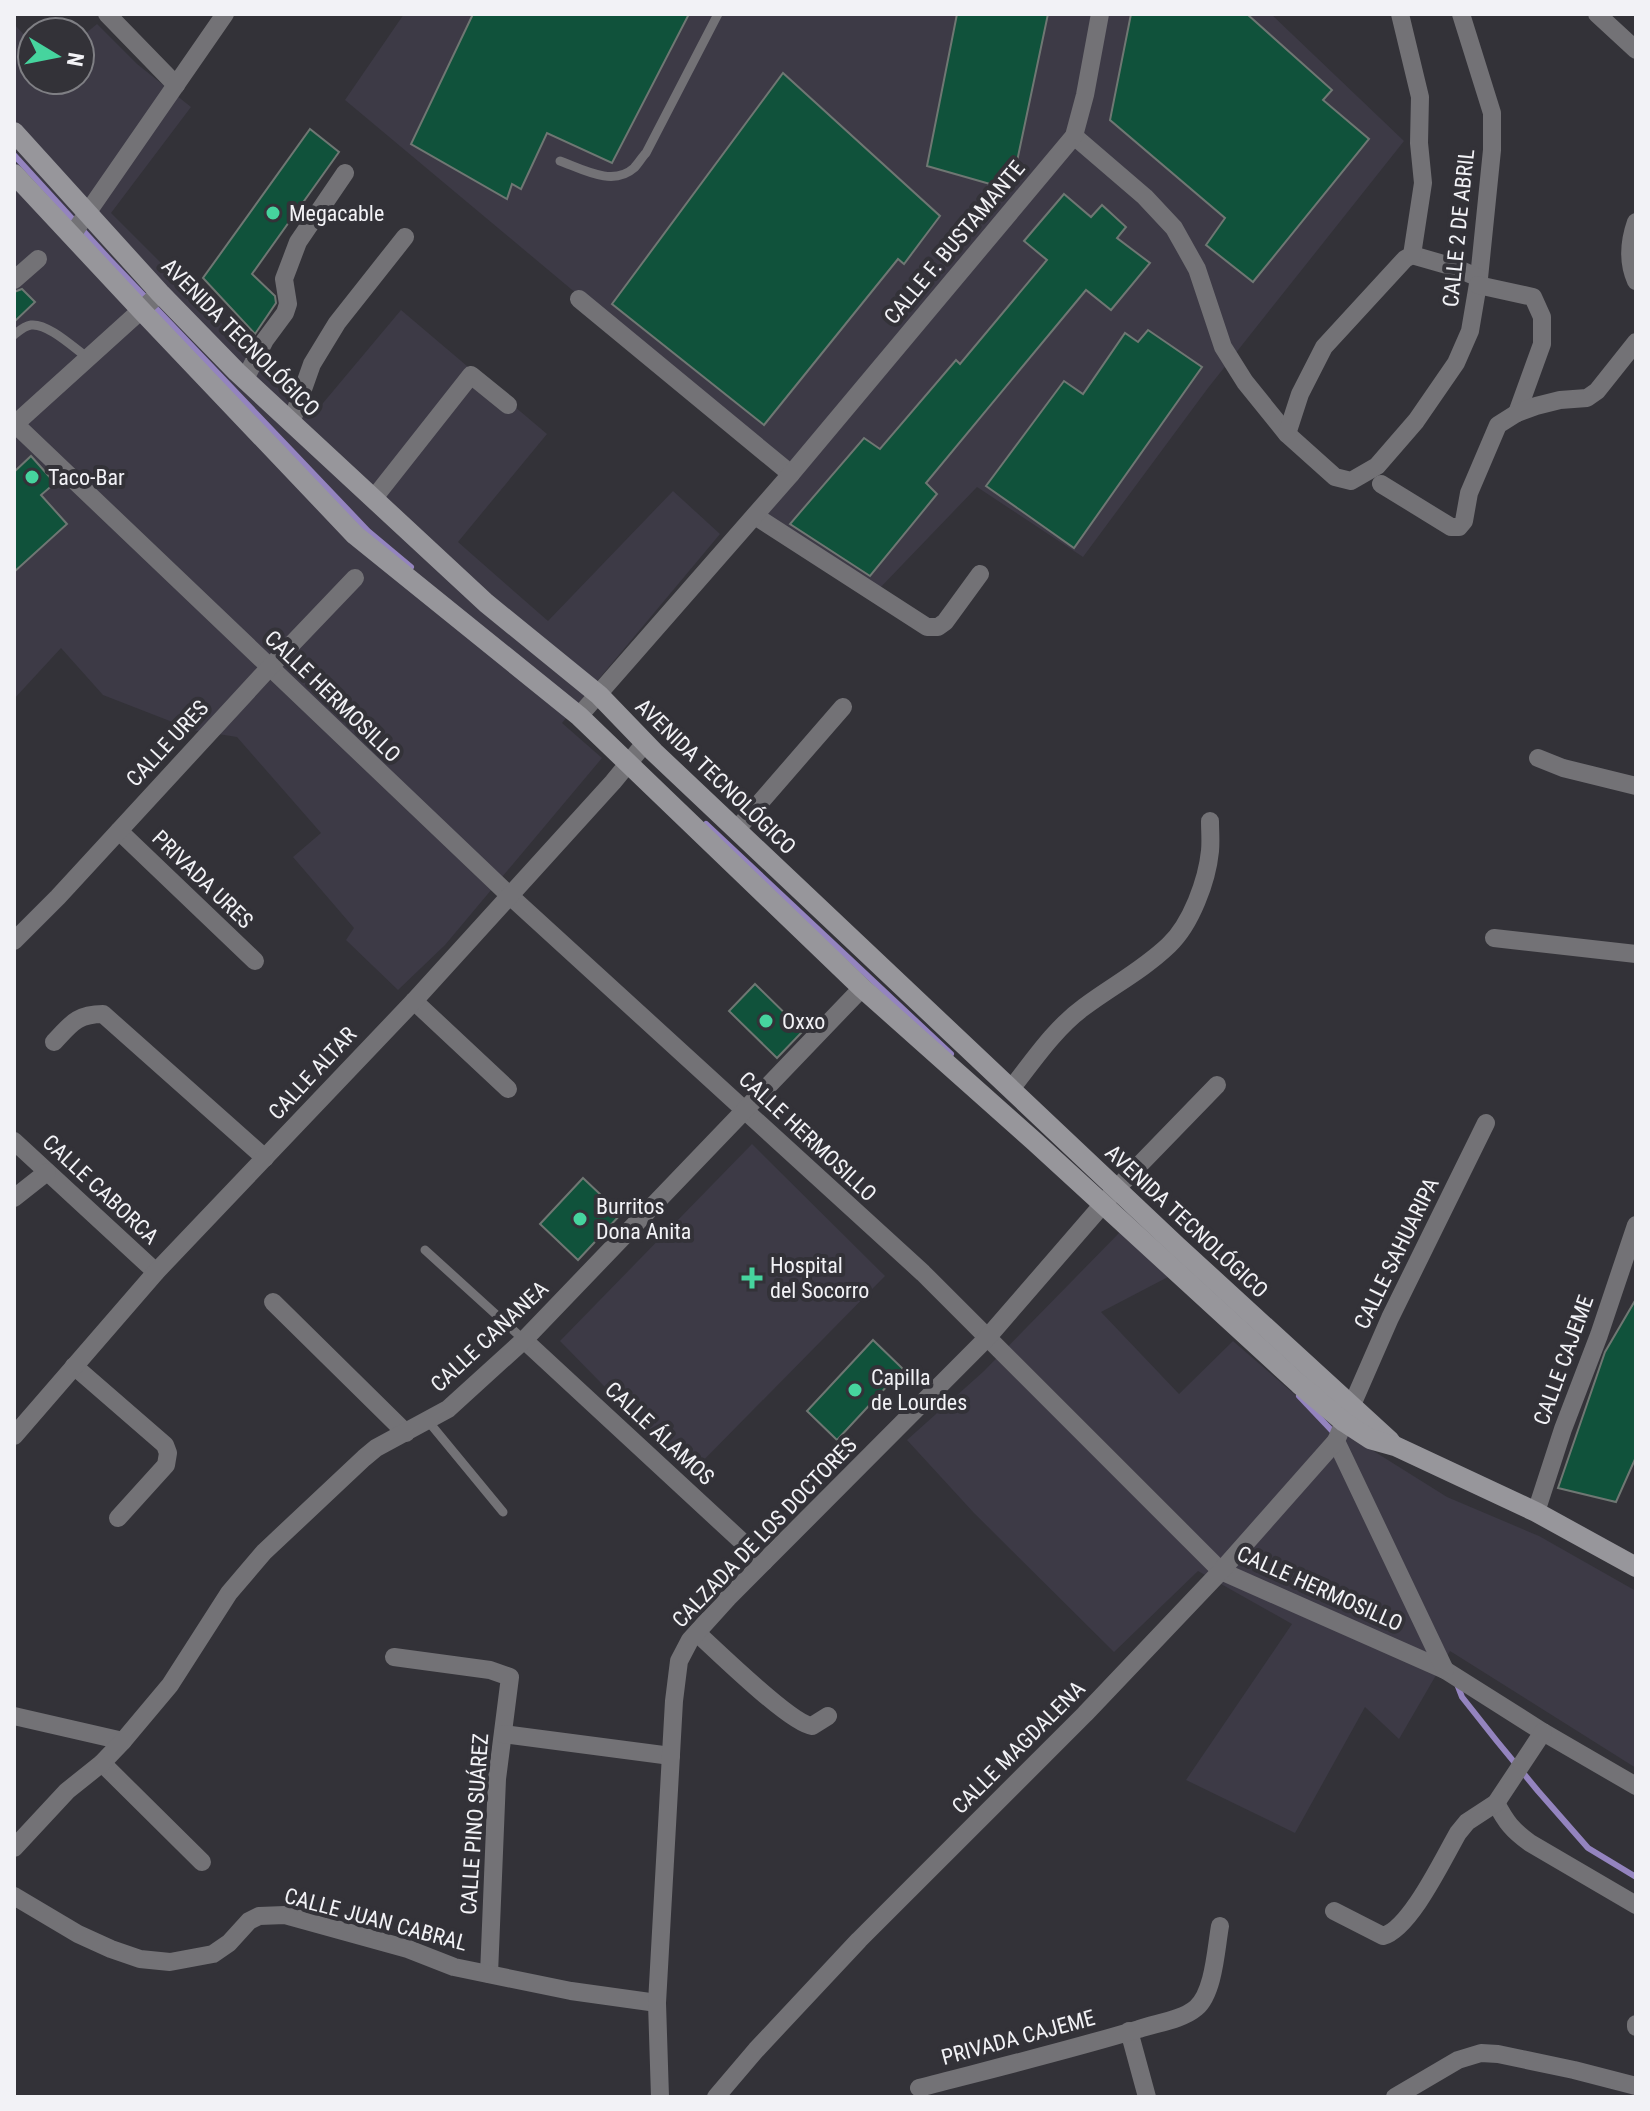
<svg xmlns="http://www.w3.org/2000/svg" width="1650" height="2111" viewBox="0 0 1650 2111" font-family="'Roboto Condensed',sans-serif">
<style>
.built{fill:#3d3a46}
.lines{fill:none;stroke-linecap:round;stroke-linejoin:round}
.stream{stroke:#9484bf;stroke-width:6}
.building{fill:#10523b;stroke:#6f7773;stroke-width:2}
.service{stroke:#737276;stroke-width:9}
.minor{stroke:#737276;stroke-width:18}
.secondary{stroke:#97969b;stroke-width:20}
.poi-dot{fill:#46d49e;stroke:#333238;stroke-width:3}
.labels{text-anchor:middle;stroke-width:8;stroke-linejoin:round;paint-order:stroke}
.poi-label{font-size:22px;fill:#f2f2f6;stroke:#333238;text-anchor:start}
.street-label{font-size:22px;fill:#f2f2f6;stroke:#333238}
</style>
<rect width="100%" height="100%" fill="#333238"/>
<g class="built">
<path d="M404,14H1271L1404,141L1208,388L1083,557L977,487L878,590L764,518L791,473L345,100Z"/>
<path d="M14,24L32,43V80H80V38L97,24L137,64L191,107L111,213L313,415L401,310L547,434L458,542L548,621L673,491L720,534L562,723L602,758L445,945L398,990L346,940L354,928L293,857L321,833L237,737L193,730L103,695L61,648L14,699Z"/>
<path d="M752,1144L885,1276L690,1474L560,1341Z"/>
<path d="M1121,1231L1168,1277L1101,1312L1179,1394L1233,1341L1324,1420L1447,1497L1539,1536L1636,1591V1768L1450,1651L1399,1739L1365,1707L1295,1833L1186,1780L1292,1624L1198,1571L1114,1652L974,1513L907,1440L984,1371Z"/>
</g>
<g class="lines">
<g class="stream">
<path d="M14,155L109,259L368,531L411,567"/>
<path d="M706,824L951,1054"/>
<path d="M1299,1396L1335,1434"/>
<path d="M1457,1684L1462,1697L1496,1740L1538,1791L1588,1848L1636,1877"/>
</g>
</g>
<g class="building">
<path d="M473,14H689L612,163L547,133L521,189L512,184L507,199L411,144Z"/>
<path d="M957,14H1048L1011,190L927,166Z"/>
<path d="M1131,14H1247L1332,90L1323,100L1369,139L1253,282L1206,245L1225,218L1110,120Z"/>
<path d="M783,73L940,216L904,264L898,259L764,425L612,304Z"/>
<path d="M310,129L339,152L252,274L275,296L276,303L255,334L203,278Z"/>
<path d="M1064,194L1091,217L1102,205L1126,227L1117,238L1150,263L1111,310L1086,290L926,483L937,494L870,576L790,524L864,438L880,449L956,360L960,364L1047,260L1024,241Z"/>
<path d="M22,289L35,302L14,322V292Z"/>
<path d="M1148,330L1202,367L1074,548L986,486L1064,381L1083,394L1125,333L1138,342Z"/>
<path d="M31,456L55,483L41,495L67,524L14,572V472Z"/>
<path d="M755,984L803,1031L777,1058L729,1011Z"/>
<path d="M583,1178L621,1214L578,1260L540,1224Z"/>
<path d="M1636,1299V1457L1616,1502L1558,1488L1605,1352Z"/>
<path d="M873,1340L903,1369L837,1440L807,1411Z"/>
</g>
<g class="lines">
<g class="service">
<path d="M560,161C582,169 613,187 634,168C638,164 642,157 646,153L718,14"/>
<path d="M14,335C19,331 24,326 31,325C48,323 74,348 88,358"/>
<path d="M425,1250L524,1340"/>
<path d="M428,1421L503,1512"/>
</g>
<g class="minor">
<path d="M107,14L176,85"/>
<path d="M1597,14L1636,50"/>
<path d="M1074,136L1145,197L1174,228L1197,269L1223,347L1245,382L1287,434L1335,477L1351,481L1377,466L1416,421L1456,363L1470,331L1479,278L1492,150V113L1461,14"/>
<path d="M1636,222C1629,242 1627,261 1636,281"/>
<path d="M72,235L225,14"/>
<path d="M1412,255L1454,267L1479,278"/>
<path d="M14,280L38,259"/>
<path d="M1478,285L1533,297L1542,317V344L1517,413"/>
<path d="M579,299L791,474"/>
<path d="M245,379L265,340L285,313L288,304L284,279L298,242L345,173"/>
<path d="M14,423L509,895L923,1273L1221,1571L1445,1670L1543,1732L1636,1786"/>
<path d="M291,423L312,364L337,323L405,237"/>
<path d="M14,425L160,293"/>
<path d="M1287,434L1300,394L1324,347L1405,259L1412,255L1423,183L1419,143L1420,97L1400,14"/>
<path d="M1381,484L1451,527H1459L1464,521L1469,493L1498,425L1517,413L1536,406L1560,400L1587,398L1597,391L1636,342"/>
<path d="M374,498L471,375L508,405"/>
<path d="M755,516L927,627H938L945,622L980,574"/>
<path d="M579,716L791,474L1074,136L1085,95L1100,14"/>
<path d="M1538,758L1563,768L1636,786"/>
<path d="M737,829L843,707"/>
<path d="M119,831L255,961"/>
<path d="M1494,938L1636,954"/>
<path d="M14,941L58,897L269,668L355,578"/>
<path d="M414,1001L508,1089"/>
<path d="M54,1042C71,1024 77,1014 103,1014L265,1158"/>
<path d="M1011,1089C1033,1061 1055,1028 1084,1007C1112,986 1143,970 1169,945C1191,924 1207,881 1210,851C1211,841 1210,831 1210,821"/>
<path d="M14,1141L156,1272"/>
<path d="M14,1198L47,1172"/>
<path d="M273,1302L406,1433"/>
<path d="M524,1340L764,1562"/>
<path d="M74,1366L165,1445L168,1453L166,1465L118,1518"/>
<path d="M1352,1405L1390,1318L1486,1123"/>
<path d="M14,1436L156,1272L414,1001L613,782L645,743"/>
<path d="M1336,1441L1445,1670"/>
<path d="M1536,1512L1563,1429L1599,1335L1636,1225"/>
<path d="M697,1633C717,1651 791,1724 812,1726L828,1716"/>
<path d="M394,1657L490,1670L510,1677L497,1779L489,1974"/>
<path d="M14,1716L123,1741"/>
<path d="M503,1734L671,1756"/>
<path d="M102,1763L202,1862"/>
<path d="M1496,1803C1506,1822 1512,1830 1530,1843L1636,1905"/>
<path d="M14,1848L67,1791L102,1763L123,1741L170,1685L229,1593L264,1552L364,1458L376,1448L448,1409L524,1340L862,988"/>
<path d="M14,1896L78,1934L111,1949L140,1959L170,1962L213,1954L229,1943L249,1921L259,1916L285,1915L408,1949L454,1967L571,1991L657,2003"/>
<path d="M1334,1911L1383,1936C1410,1929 1443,1859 1458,1833L1467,1822L1496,1803L1543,1732"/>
<path d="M1636,2024V2027"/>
<path d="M1129,2031L1147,2097"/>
<path d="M919,2088C992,2069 1066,2051 1139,2029C1156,2023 1182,2020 1196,2008C1214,1993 1216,1948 1220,1926"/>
<path d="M660,2097L657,2003L674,1701L679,1661L690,1640L728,1598L987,1338L1117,1188L1217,1085"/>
<path d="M716,2097L756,2050L859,1940L1085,1714L1221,1571L1336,1441L1344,1422"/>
<path d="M1395,2097L1458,2060L1481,2053L1498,2054L1574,2070L1636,2086"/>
</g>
<g class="secondary">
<path d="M14,132L160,293L237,372L486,603L599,695L654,752L1177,1246L1390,1441"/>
<path d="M14,174L141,310L355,535L579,716L862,988L1035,1142L1299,1384L1344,1422L1370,1439L1395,1446L1536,1512L1636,1567"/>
</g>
</g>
<g class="poi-dot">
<circle cx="273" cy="213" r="8"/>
<circle cx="32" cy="477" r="8"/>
<circle cx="766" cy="1021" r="8"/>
<circle cx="580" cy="1219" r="8"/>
<path d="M748 1266h8v8h8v8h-8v8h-8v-8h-8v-8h8z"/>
<circle cx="855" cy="1390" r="8"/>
</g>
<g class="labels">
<g class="poi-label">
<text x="289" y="221">Megacable</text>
<text x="48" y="485">Taco-Bar</text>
<text x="782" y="1029">Oxxo</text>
<text x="596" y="1214">Burritos<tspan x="596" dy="25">Dona Anita</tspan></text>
<text x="770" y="1273">Hospital<tspan x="770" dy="25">del Socorro</tspan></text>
<text x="871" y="1385">Capilla<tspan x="871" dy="25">de Lourdes</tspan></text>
</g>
<g class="street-label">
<text transform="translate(1458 228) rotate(-84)" y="8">CALLE 2 DE ABRIL</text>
<text transform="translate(954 242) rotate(-50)" y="8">CALLE F. BUSTAMANTE</text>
<text transform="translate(241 337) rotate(45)" y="8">AVENIDA TECNOLÓGICO</text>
<text transform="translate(333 696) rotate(44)" y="8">CALLE HERMOSILLO</text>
<text transform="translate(167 743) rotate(-47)" y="8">CALLE URES</text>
<text transform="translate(716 776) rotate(44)" y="8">AVENIDA TECNOLÓGICO</text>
<text transform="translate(203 879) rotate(44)" y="8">PRIVADA URES</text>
<text transform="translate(312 1073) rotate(-47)" y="8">CALLE ALTAR</text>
<text transform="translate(808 1136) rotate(43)" y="8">CALLE HERMOSILLO</text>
<text transform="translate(101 1189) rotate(43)" y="8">CALLE CABORCA</text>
<text transform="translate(1187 1221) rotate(43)" y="8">AVENIDA TECNOLÓGICO</text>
<text transform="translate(1396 1253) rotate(-64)" y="8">CALLE SAHUARIPA</text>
<text transform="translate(489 1336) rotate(-43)" y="8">CALLE CANANEA</text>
<text transform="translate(1563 1360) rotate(-70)" y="8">CALLE CAJEME</text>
<text transform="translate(660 1433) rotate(43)" y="8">CALLE ÁLAMOS</text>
<text transform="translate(764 1532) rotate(-46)" y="8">CALZADA DE LOS DOCTORES</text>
<text transform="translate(1320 1588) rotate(24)" y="8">CALLE HERMOSILLO</text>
<text transform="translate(1018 1747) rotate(-45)" y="8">CALLE MAGDALENA</text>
<text transform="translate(474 1824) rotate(-86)" y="8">CALLE PINO SUÁREZ</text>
<text transform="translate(376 1919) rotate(15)" y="8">CALLE JUAN CABRAL</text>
<text transform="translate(1018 2037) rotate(-15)" y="8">PRIVADA CAJEME</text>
</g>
</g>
<rect width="1650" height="2111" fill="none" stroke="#f2f2f6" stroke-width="32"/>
<g transform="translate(56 56) rotate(100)"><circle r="38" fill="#333238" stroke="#7f7f84" stroke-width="2"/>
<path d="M0-6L14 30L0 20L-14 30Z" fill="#46d49e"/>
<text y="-12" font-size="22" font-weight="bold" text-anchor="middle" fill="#f2f2f6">N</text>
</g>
</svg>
